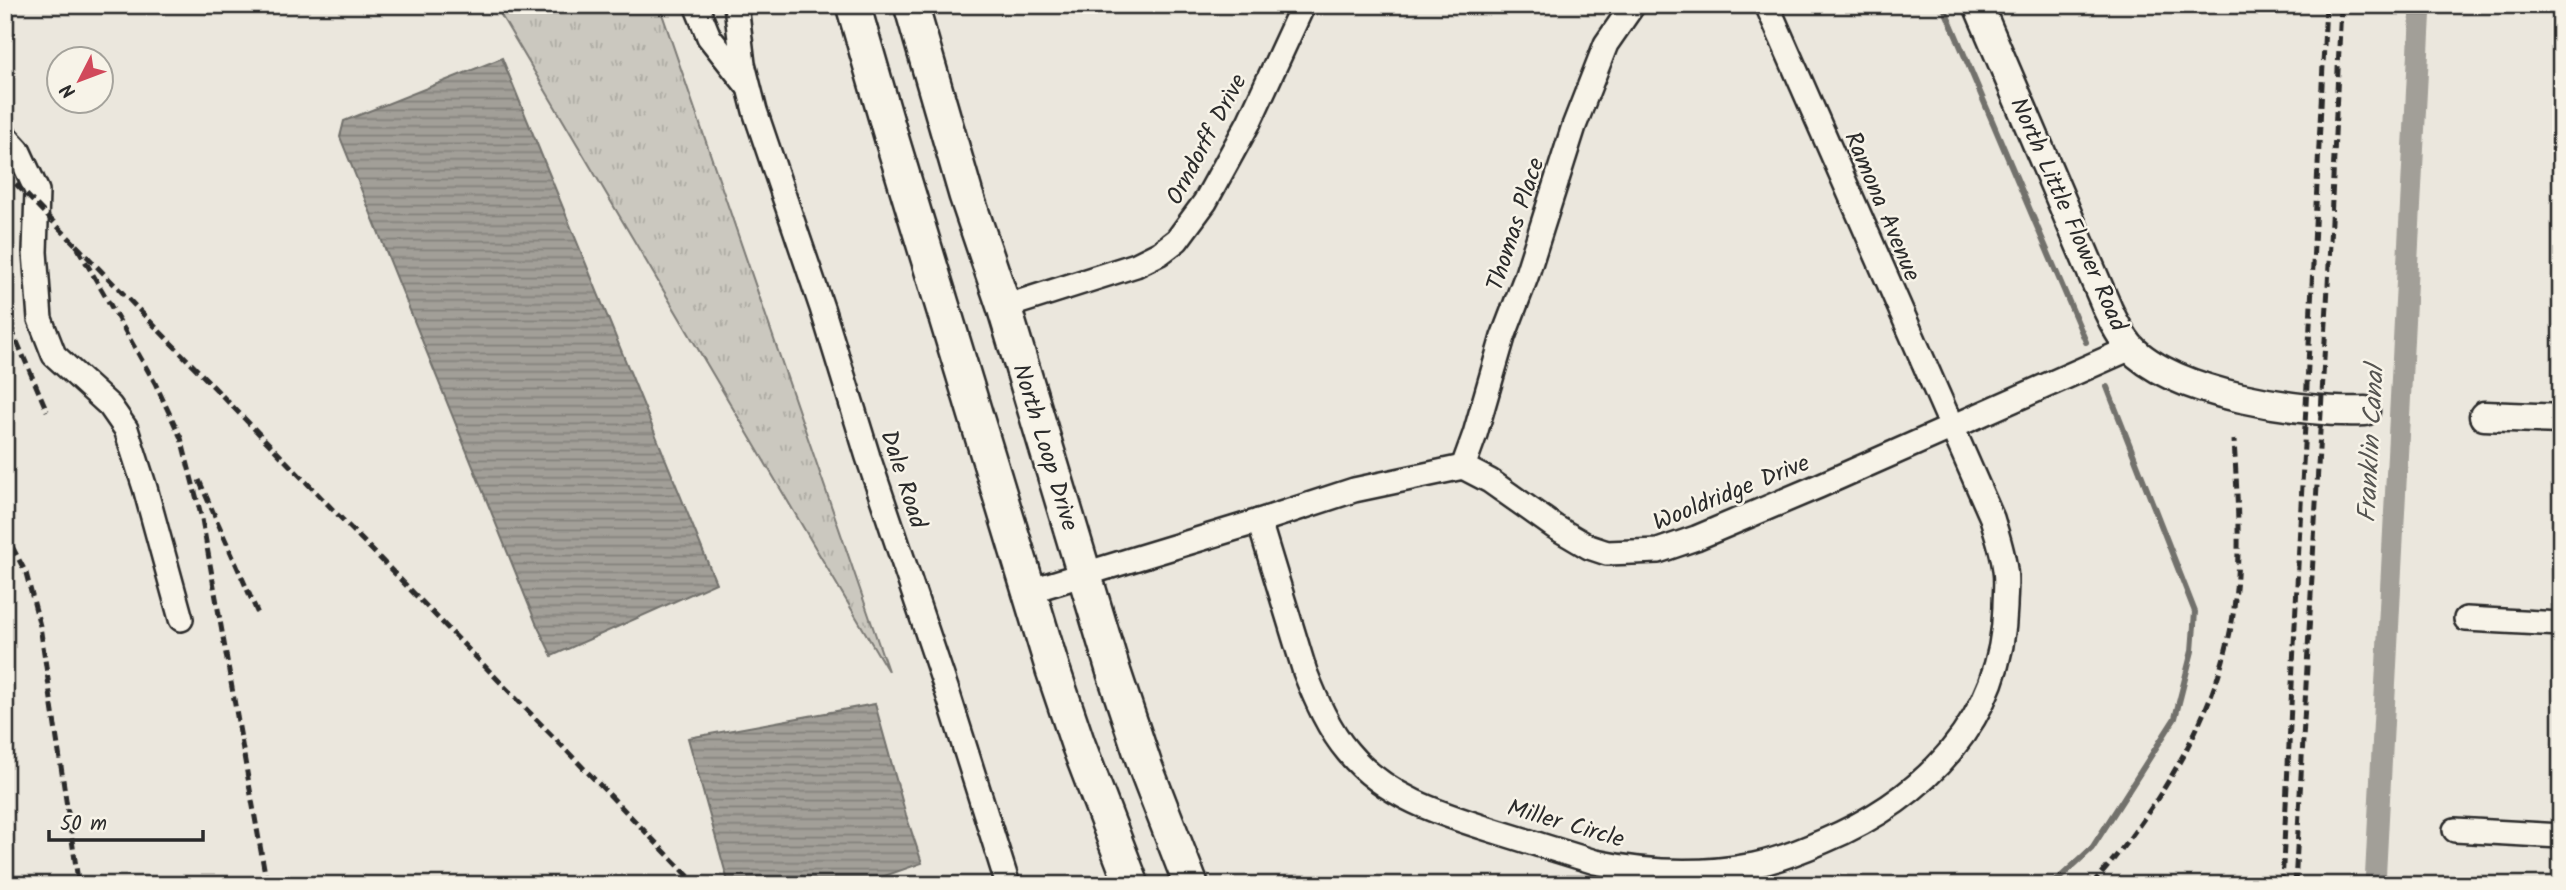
<svg xmlns="http://www.w3.org/2000/svg" width="2566" height="890" viewBox="0 0 2566 890" font-family="Kalam,sans-serif">
<style>
.grass{fill:url(#grass-tufts);stroke:#7b7a75;stroke-width:2}
.water{fill:url(#water-rules);stroke:#72716c;stroke-width:2}
.lines{fill:none;stroke-linecap:round;stroke-linejoin:round}
.stream{stroke:#72716c;stroke-width:6}
.canal{stroke:#a29f98;stroke-width:21}
.minor-casing{stroke:#2b2b2b;stroke-width:28}
.tertiary-casing{stroke:#2b2b2b;stroke-width:33}
.secondary-casing{stroke:#2b2b2b;stroke-width:38}
.minor{stroke:#f7f3e8;stroke-width:23}
.tertiary{stroke:#f7f3e8;stroke-width:28}
.secondary{stroke:#f7f3e8;stroke-width:33}
.rail{stroke:#2b2b2b;stroke-width:5;stroke-dasharray:10 5;stroke-linecap:butt}
.labels{text-anchor:middle;stroke-width:5;stroke-linejoin:round;paint-order:stroke}
.street-label{font-size:24px;fill:#2b2b2b;stroke:#f7f3e8}
.water-label{font-size:26px;font-style:italic;fill:#555451;stroke:#f7f3e8}
</style>
<defs>
<pattern id="grass-tufts" width="24" height="20" patternUnits="userSpaceOnUse" patternTransform="scale(1.75)"><rect width="24" height="20" fill="#cbc8bf"/><path d="M3 7l-1-3M5 7V3M7 7l1-3M15 17l-1-3M17 17v-4M19 17l1-3" fill="none" stroke="#aeaca4"/></pattern>
<pattern id="water-rules" width="6" height="5" patternUnits="userSpaceOnUse" patternTransform="scale(1.75)"><rect width="6" height="5" fill="#a29f98"/><path d="M0 2.5h6" fill="none" stroke="#84827c"/></pattern>
</defs>
<rect width="100%" height="100%" fill="#ebe7dd"/>
<filter id="ink" filterUnits="userSpaceOnUse"><feTurbulence type="fractalNoise" baseFrequency=".0143" numOctaves="2"/><feDisplacementMap in="SourceGraphic" scale="14" xChannelSelector="R" yChannelSelector="G"/><feConvolveMatrix kernelMatrix="1 2 1 2 8 2 1 2 1" color-interpolation-filters="sRGB"/></filter>
<g filter="url(#ink)">
<path class="grass" d="M495,5H659L888,671Z"/>
<g class="water">
<path d="M502,58L716,583L552,656L536,623L340,137L344,121Z"/>
<path d="M875,704L906,815L922,863L859,885H729L688,738Z"/>
</g>
<g class="lines">
<g class="stream">
<path d="M1943,5L2086,342"/>
<path d="M2052,885L2092,848L2175,718L2192,651L2195,612L2107,387"/>
</g>
<path class="canal" d="M2375,885L2421,5"/>
<g class="minor-casing">
<g id="minor">
<path d="M696,5L709,37L746,84"/>
<path d="M736,5L743,64L755,111L822,308L868,457L948,694L1008,885"/>
<path d="M5,136L18,150L37,191L35,252L40,319L54,355L110,406L126,429L145,488L181,619"/>
<path d="M1004,307L1136,265L1160,253L1177,240L1205,202L1249,122L1303,5"/>
<path d="M1463,467L1475,434L1503,337L1526,277L1574,126L1606,44L1633,5"/>
<path d="M1259,521L1305,672C1316,700 1329,730 1348,752C1386,798 1444,815 1498,832C1530,842 1563,852 1595,862C1647,873 1702,875 1754,865C1778,860 1801,851 1824,841C1924,799 2002,720 2005,607C2005,595 2007,582 2005,570C2003,552 1997,535 1992,518L1767,5"/>
<path d="M1029,591L1259,521L1354,490L1463,467L1490,481L1555,527L1589,547L1607,553L1658,551L1696,538L1819,486L2131,348"/>
<path d="M2466,619L2561,624"/>
<path d="M2455,830L2561,836"/>
</g>
</g>
<g class="tertiary-casing">
<g id="tertiary">
<path d="M1978,5L2108,310C2114,323 2121,336 2130,347C2173,394 2304,414 2365,411"/>
<path d="M2484,416L2561,419"/>
</g>
</g>
<g class="secondary-casing">
<g id="secondary">
<path d="M853,5L893,143L1053,670L1078,744L1132,885"/>
<path d="M911,5L966,195L1004,307L1114,673L1145,766L1191,885"/>
</g>
</g>
<use href="#minor" class="minor"/>
<use href="#tertiary" class="tertiary"/>
<use href="#secondary" class="secondary"/>
<g class="rail">
<path d="M5,173L76,245L155,383L181,438L202,519L267,885"/>
<path d="M76,245L697,885"/>
<path d="M5,314L47,411"/>
<path d="M199,480L258,614"/>
<path d="M5,510V528"/>
<path d="M5,533L26,573L40,626L78,880"/>
<path d="M5,860L10,885"/>
<path d="M2092,885C2159,808 2225,703 2235,599C2241,546 2237,493 2234,440"/>
<path d="M2282,885L2326,5"/>
<path d="M2295,885L2328,286L2341,5"/>
</g>
</g>
</g>
<g class="labels">
<g class="street-label">
<text transform="translate(1206 139) rotate(-62)" y="8">Orndorff Drive</text>
<text transform="translate(1883 206) rotate(67)" y="8">Ramona Avenue</text>
<text transform="translate(2069 214) rotate(66)" y="8">North Little Flower Road</text>
<text transform="translate(1515 224) rotate(-72)" y="8">Thomas Place</text>
<text transform="translate(1046 447) rotate(73)" y="8">North Loop Drive</text>
<text transform="translate(904 479) rotate(72)" y="8">Dale Road</text>
<text transform="translate(1731 492) rotate(-22)" y="8">Wooldridge Drive</text>
<text transform="translate(1566 823) rotate(16)" y="8">Miller Circle</text>
</g>
<g class="water-label">
<text transform="translate(2370 444) rotate(-87)" y="9">Franklin Canal</text>
</g>
</g>
<rect width="2566" height="890" fill="none" stroke="#f7f3e8" stroke-width="28"/>
<rect x="14" y="14" width="2538" height="862" fill="none" stroke="#2b2b2b" stroke-width="2.5" filter="url(#ink)"/>
<g transform="translate(80 80) rotate(228)"><circle r="33" fill="#f7f3e8" stroke="#a5a39c" stroke-width="2"/>
<path d="M0-5L12 26L0 18L-12 26Z" fill="#d1495b"/>
<text y="-10" font-size="19" font-weight="bold" text-anchor="middle" fill="#2b2b2b">N</text>
</g>
<path d="M49 830v10h154v-10" fill="none" stroke="#2b2b2b" stroke-width="3.5"/>
<text x="60" y="830" font-size="21" fill="#2b2b2b" stroke="#f7f3e8" stroke-width="5" paint-order="stroke">50 m</text>
</svg>
